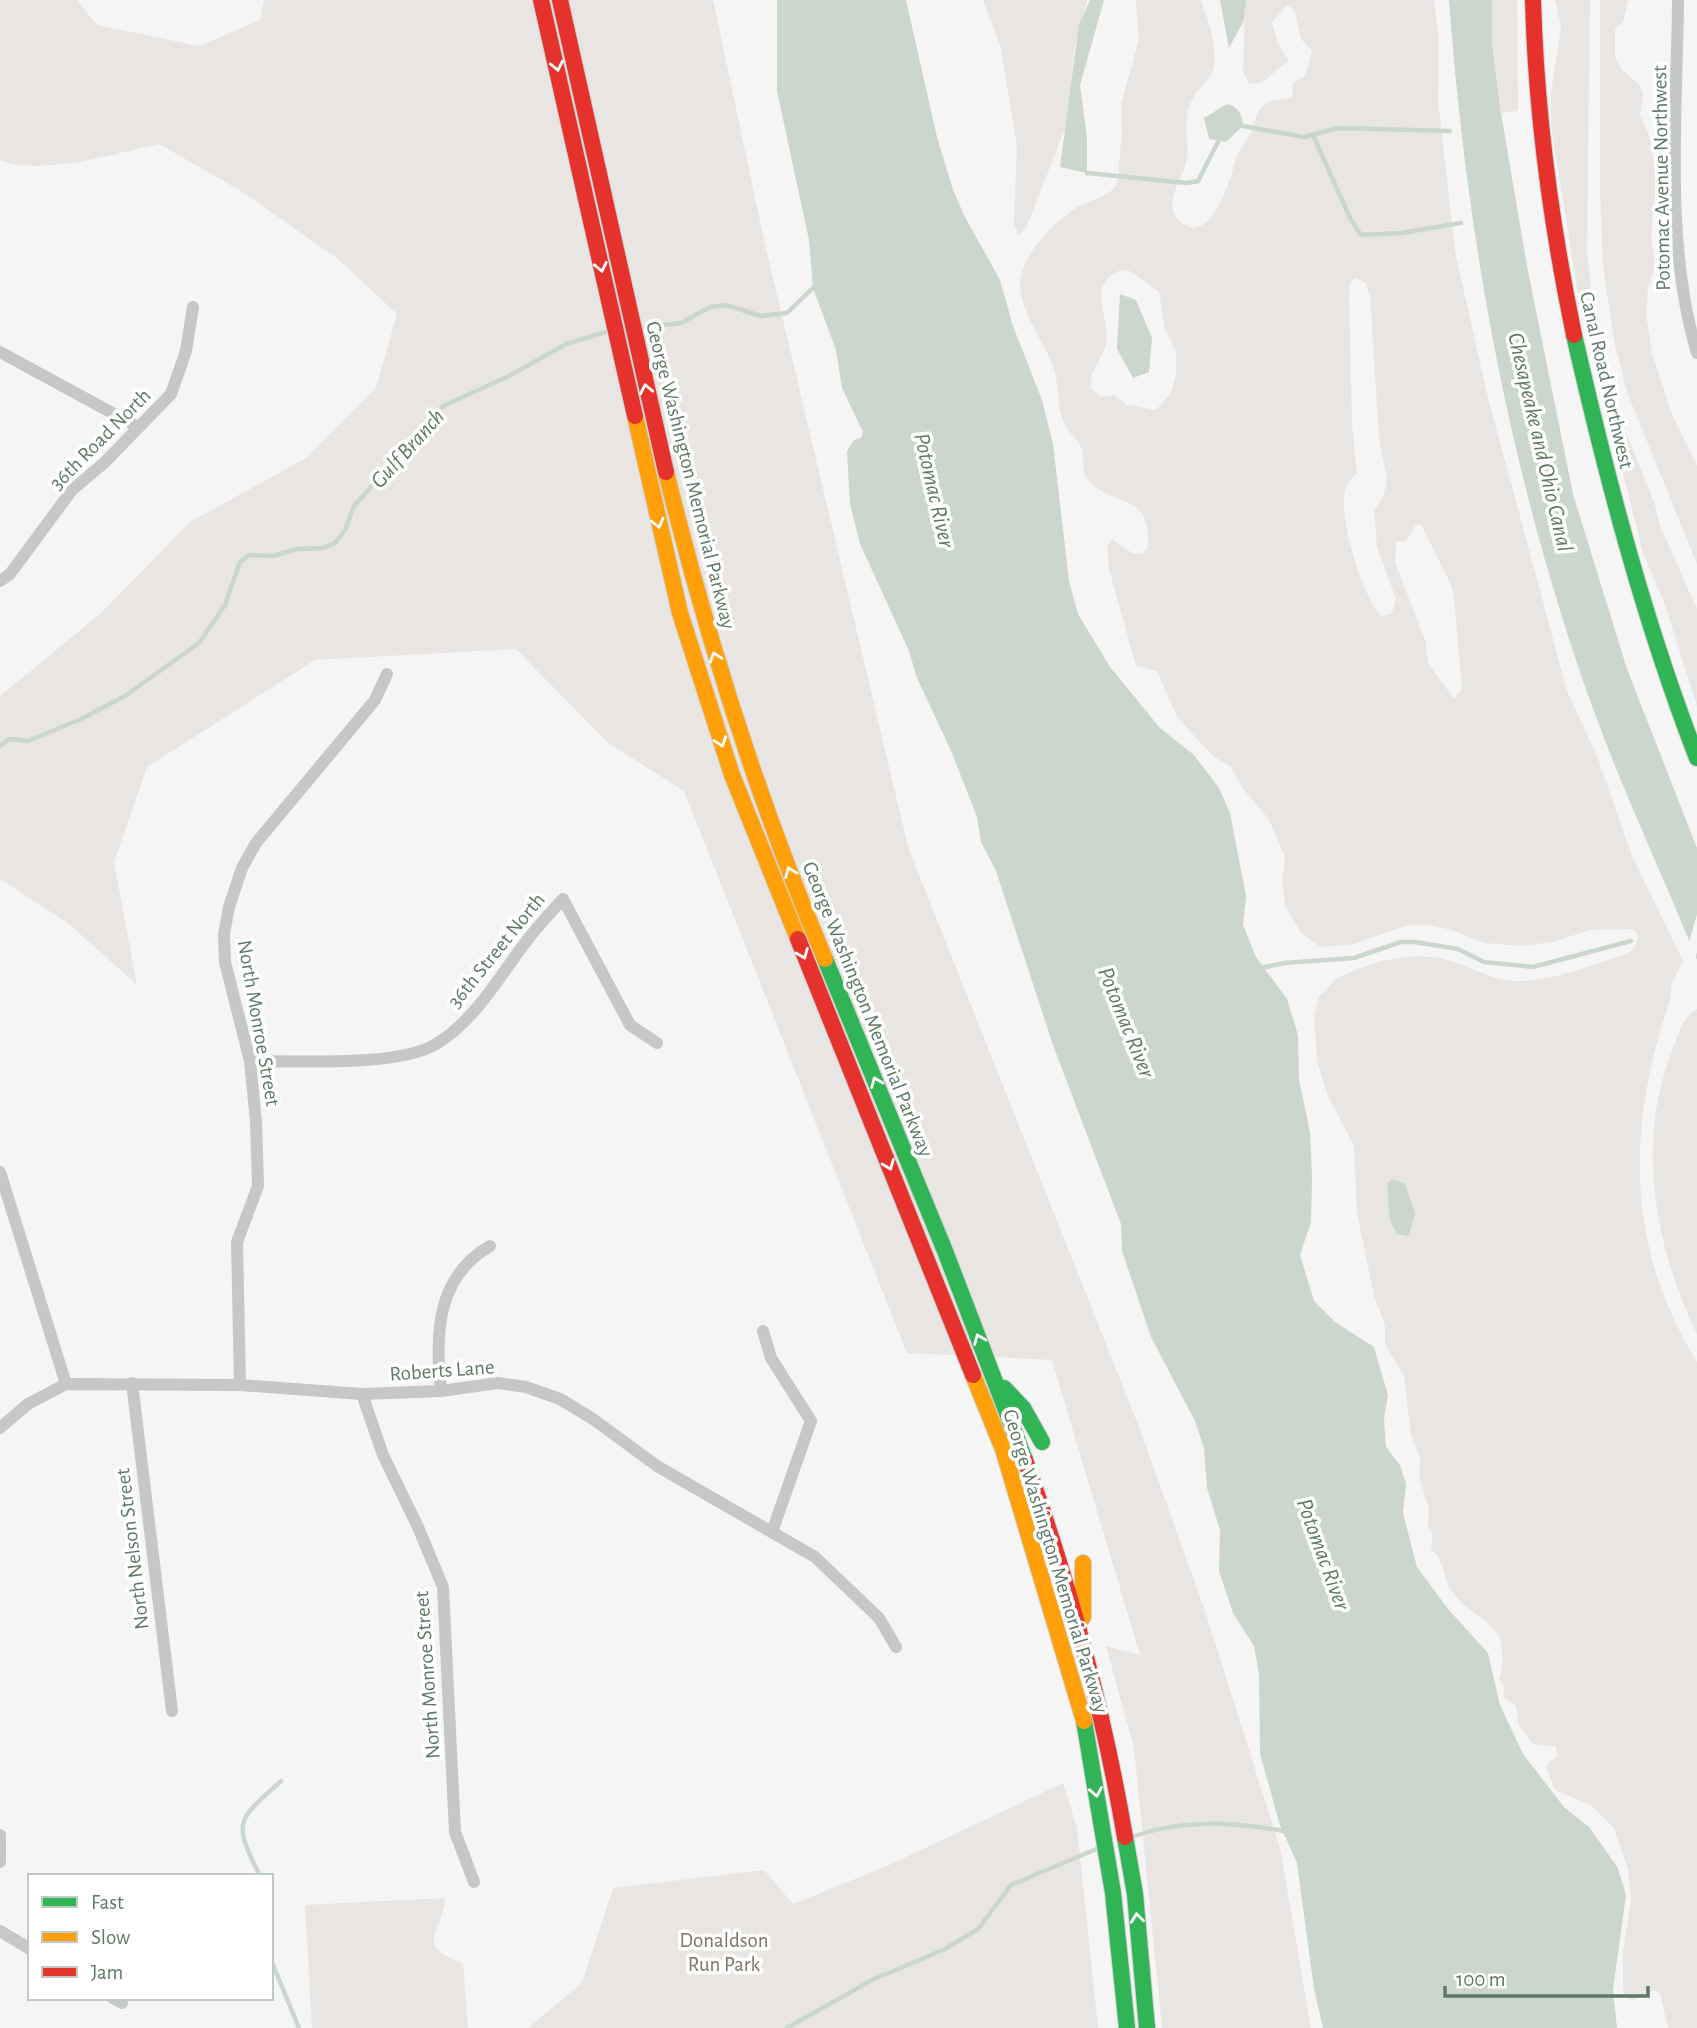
<svg xmlns="http://www.w3.org/2000/svg" width="1697" height="2028" viewBox="0 0 1697 2028" font-family="'Alegreya Sans',sans-serif">
<style>
.green{fill:#e8e5e2;fill-rule:evenodd}
.water{fill:#cbd6cc}
.pier{fill:#f6f5f5}
.lines{fill:none;stroke-linecap:round;stroke-linejoin:round}
.stream{stroke:#cbd6cc;stroke-width:4.5}
.fast-casing{stroke:#d0d1d0;stroke-width:18}
.slow-casing{stroke:#d0d1d0;stroke-width:18}
.jam-casing{stroke:#d0d1d0;stroke-width:18}
.street{stroke:#c5c8c5;stroke-width:12}
.fast{stroke:#30b455;stroke-width:16}
.slow{stroke:#ff9f0a;stroke-width:16}
.jam{stroke:#e5322d;stroke-width:16}
.oneway{stroke:#fff}
.labels{text-anchor:middle;stroke-width:7;stroke-linejoin:round;paint-order:stroke}
.street-label{font-size:21px;fill:#5e7a67;stroke:#fff}
.park-label{font-size:21px;fill:#7d7665;stroke:#fff}
.water-label{font-size:23px;font-style:italic;fill:#5d7b62;stroke:#fff}
</style>
<rect width="100%" height="100%" fill="#f6f5f5"/>
<g class="green">
<path d="M0,0H77L97,25L199,46L260,20L264,0H713L764,240L908,847L1139,1427L1204,1608L1280,1848L1311,2028H1162L1134,1748L1106,1646L1140,1655L1052,1360L907,1353L684,791L607,742L516,649L315,660L147,767L114,862L137,985L68,923L0,879V696L100,614L190,522L306,458L376,388L397,314L338,259L241,191L159,144C116,153 41,177 0,160Z"/>
<path d="M983,0H1087L1075,45L1067,124L1026,228L1018,235L1014,223L1017,146L1000,45Z"/>
<path d="M1136,0H1201C1208,20 1216,42 1214,64C1213,80 1198,86 1192,100C1182,120 1189,138 1187,159C1184,176 1169,193 1173,211C1176,220 1184,225 1192,228C1219,227 1231,174 1238,153C1241,146 1247,142 1250,135C1256,125 1253,115 1263,106C1271,98 1281,101 1292,97L1293,83L1305,76L1312,51L1301,39L1295,11L1287,5L1272,22L1278,44L1289,61C1274,69 1266,87 1248,83L1243,71L1245,0H1434L1439,42L1438,101L1455,251L1486,390L1567,691L1597,756L1632,856L1683,961L1671,985V997C1627,1125 1624,1243 1697,1362V2028H1668L1660,1993L1654,1990L1633,2000L1626,1998L1623,1991V1953L1631,1899L1628,1869L1614,1828L1592,1806L1555,1790L1546,1768L1549,1762L1557,1757L1556,1747L1533,1744L1519,1726L1516,1706L1503,1697L1505,1688L1499,1679C1503,1666 1504,1650 1499,1637C1493,1621 1461,1609 1450,1588C1443,1576 1443,1557 1431,1550L1433,1534L1428,1528L1429,1509L1419,1477L1420,1457L1411,1435L1404,1376L1385,1344V1325L1374,1296L1357,1213L1354,1146L1328,1096L1317,1061L1314,1016L1319,996C1327,991 1331,982 1338,978C1375,960 1416,948 1457,963C1474,969 1494,980 1513,981C1551,982 1592,965 1628,953L1635,948L1638,936L1634,929L1590,930L1553,942L1520,946L1485,943L1452,930L1427,925L1405,926L1354,944L1321,947L1302,934L1286,908L1282,883L1285,857L1268,818L1243,789L1231,767L1213,756L1177,717L1157,671L1136,666L1109,569L1107,546L1112,539L1132,553L1141,554L1147,549C1155,487 1103,509 1085,475C1082,468 1084,457 1082,449C1079,440 1068,433 1064,423C1056,405 1060,384 1053,366C1044,341 1012,301 1022,272C1030,246 1058,218 1081,205C1093,199 1110,196 1117,184L1122,133L1121,105L1139,39ZM1121,270L1130,271L1159,292L1165,329L1176,352V375L1171,393L1156,410L1127,405L1114,395L1101,397L1091,388C1089,371 1100,362 1105,348C1115,323 1082,285 1121,270ZM1355,278L1366,283L1370,296L1379,437L1387,479L1384,495L1374,511L1377,547L1396,599L1392,613L1381,616C1362,596 1341,524 1344,496C1345,486 1349,480 1357,473L1352,425L1349,297L1350,282ZM1421,524L1451,585L1454,599L1462,688L1454,699L1428,663L1426,643L1395,562L1396,541H1406L1415,526Z"/>
<path d="M1492,0H1517L1518,111L1501,113L1492,44Z"/>
<path d="M1555,0H1590L1587,252L1596,329L1578,294L1551,126V93L1561,27Z"/>
<path d="M1600,0H1628L1623,22L1615,29V57L1622,70L1640,85L1643,95L1640,115L1652,143L1656,185L1651,234L1655,267L1648,287L1646,315L1652,353L1671,412L1697,466V564L1627,392L1614,340L1603,266L1600,189Z"/>
<path d="M1612,405L1618,413L1654,502L1660,526L1697,609V706L1664,602L1643,553L1610,421L1608,409Z"/>
<path d="M1697,1009V1334C1655,1247 1635,1142 1673,1049C1678,1035 1683,1016 1697,1009Z"/>
<path d="M1063,1783L1077,1828L1098,2028H528L582,1983L613,1888L764,1870L793,1904L887,1866Z"/>
<path d="M445,1898C443,1933 412,1945 463,1963L468,2028H312L305,1905Z"/>
</g>
<g class="water">
<path d="M777,0H906L937,137L953,190L965,217L1000,280L1013,326L1042,400L1053,444L1069,581L1078,614L1110,667L1160,728L1194,755L1219,788L1230,813L1246,896L1243,925L1256,957L1287,999L1298,1035L1299,1080L1310,1132L1312,1177L1311,1222L1300,1255L1314,1301L1335,1322L1374,1347L1388,1395L1384,1418L1386,1447L1400,1465L1406,1484L1403,1513L1417,1567L1448,1609L1488,1653L1500,1705L1523,1754L1564,1807L1589,1827L1618,1868L1626,1895L1613,1990L1617,2028H1323L1314,1989L1297,1863L1280,1825L1260,1754L1259,1675L1254,1646L1233,1613L1219,1571L1220,1530L1207,1488L1204,1448L1195,1421L1151,1337L1122,1251L1121,1224L1054,1048L996,871L981,842L977,817L952,753L917,678L909,651L860,544L850,504L847,451L854,440L861,438L863,432L842,388L836,350L813,288L809,240L777,91Z"/>
<path d="M1090,0H1104L1080,85L1087,138V173L1060,167L1079,24Z"/>
<path d="M1220,0H1246L1244,20L1229,48Z"/>
<path d="M1449,0H1492V44L1501,113L1527,266L1573,494L1627,669L1697,848V960C1663,875 1623,792 1592,706C1510,478 1467,241 1449,0Z"/>
<path d="M1227,104C1239,107 1242,115 1243,126L1226,142L1209,139L1204,118Z"/>
<path d="M1120,294L1136,300L1152,338L1149,372L1133,378L1117,349Z"/>
<path d="M1392,1179L1405,1184L1415,1213L1409,1236L1397,1234L1390,1221L1387,1184Z"/>
</g>
<path class="pier" d="M1697,914V952L1694,962L1688,946Z"/>
<g class="lines">
<g class="stream">
<path d="M1243,126L1304,137L1338,128L1450,131"/>
<path d="M1313,135L1351,220L1361,235L1401,233L1461,223"/>
<path d="M1087,173L1187,183L1198,181L1218,142"/>
<path d="M639,328L681,323L710,307L726,305L761,316L787,313L817,284"/>
<path d="M0,746L9,739L28,741L81,719L125,696L199,643L225,605L240,562L249,555L273,556L297,549L323,548L335,543L345,530L354,506L443,406L509,376L566,344L609,331"/>
<path d="M1261,968L1284,963L1354,958L1401,942H1415L1458,949L1484,962L1533,967L1631,941"/>
<path d="M1131,1837C1182,1819 1231,1822 1284,1831"/>
<path d="M260,1876C232,1820 237,1821 281,1781"/>
<path d="M271,1960L299,2028"/>
<path d="M787,2028L872,1980L945,1949L978,1929L1011,1885L1099,1848"/>
</g>
<g class="fast-casing">
<g id="fast">
<path d="M1574,335C1607,479 1644,621 1697,758"/>
<path d="M825,959L945,1251L1025,1460"/>
<path d="M1004,1388L1023,1408L1042,1442"/>
<path d="M1084,1721L1113,1893L1127,2028"/>
<path d="M1125,1837L1135,1894L1147,2028"/>
</g>
</g>
<g class="slow-casing">
<g id="slow">
<path d="M635,416L680,613L732,775L798,939"/>
<path d="M666,472C707,639 758,801 825,959"/>
<path d="M973,1375L1003,1449L1084,1721"/>
<path d="M1083,1563V1617"/>
</g>
</g>
<g class="jam-casing">
<g id="jam">
<path d="M541,0L635,416"/>
<path d="M560,0L666,472"/>
<path d="M1533,0C1536,114 1551,224 1574,335"/>
<path d="M798,939L973,1375"/>
<path d="M1025,1460C1069,1583 1103,1709 1125,1837"/>
</g>
</g>
<g class="street">
<path d="M1678,0C1677,115 1664,243 1697,353"/>
<path d="M0,352L138,427"/>
<path d="M0,581L10,574L72,490L104,463L171,394L186,351L193,307"/>
<path d="M250,1061C296,1061 399,1067 436,1044C476,1020 500,975 528,939C539,925 551,912 563,899L630,1025L657,1043"/>
<path d="M0,1172L66,1384"/>
<path d="M763,1331L771,1358L811,1421L772,1532"/>
<path d="M132,1383L172,1711"/>
<path d="M240,1385L237,1242L258,1186L256,1122L250,1061L225,962L224,934L229,907L242,868L256,843L375,700L387,674"/>
<path d="M441,1391C435,1335 436,1277 490,1246"/>
<path d="M362,1394L383,1455L418,1527L443,1587L455,1832L474,1882"/>
<path d="M0,1428L28,1404L66,1384L240,1385L362,1394L441,1391L498,1383L526,1387L560,1399L593,1419L657,1466L815,1557L879,1618L896,1647"/>
<path d="M0,1835V1862"/>
<path d="M0,1931L30,1949"/>
<path d="M113,1998L122,2003"/>
</g>
<use href="#fast" class="fast"/>
<use href="#slow" class="slow"/>
<use href="#jam" class="jam"/>
</g>
<defs><path id="oneway-chevron" d="M-2-3.5L2.5 0L-2 3.5" fill="none" stroke-width="1.6" stroke-linecap="round" stroke-linejoin="round" transform="scale(1.75)"/></defs>
<g class="oneway">
<use href="#oneway-chevron" transform="translate(557 66) rotate(78)"/>
<use href="#oneway-chevron" transform="translate(601 267) rotate(78)"/>
<use href="#oneway-chevron" transform="translate(646 389) rotate(-102)"/>
<use href="#oneway-chevron" transform="translate(658 523) rotate(76)"/>
<use href="#oneway-chevron" transform="translate(715 657) rotate(-108)"/>
<use href="#oneway-chevron" transform="translate(721 742) rotate(72)"/>
<use href="#oneway-chevron" transform="translate(790 872) rotate(-112)"/>
<use href="#oneway-chevron" transform="translate(803 954) rotate(68)"/>
<use href="#oneway-chevron" transform="translate(876 1082) rotate(-112)"/>
<use href="#oneway-chevron" transform="translate(889 1165) rotate(68)"/>
<use href="#oneway-chevron" transform="translate(979 1339) rotate(-112)"/>
<use href="#oneway-chevron" transform="translate(1096 1792) rotate(80)"/>
<use href="#oneway-chevron" transform="translate(1137 1918) rotate(-97)"/>
</g>
<g class="labels">
<g class="street-label">
<text transform="translate(1661 178) rotate(-91)" y="7">Potomac Avenue Northwest</text>
<text transform="translate(1607 380) rotate(77)" y="7">Canal Road Northwest</text>
<text transform="translate(100 439) rotate(-45)" y="7">36th Road North</text>
<text transform="translate(691 475) rotate(76)" y="7">George Washington Memorial Parkway</text>
<text transform="translate(496 950) rotate(-51)" y="7">36th Street North</text>
<text transform="translate(868 1009) rotate(68)" y="7">George Washington Memorial Parkway</text>
<text transform="translate(259 1023) rotate(80)" y="7">North Monroe Street</text>
<text transform="translate(442 1370) rotate(-4)" y="7">Roberts Lane</text>
<text transform="translate(132 1549) rotate(-97)" y="7">North Nelson Street</text>
<text transform="translate(1056 1561) rotate(73)" y="7">George Washington Memorial Parkway</text>
<text transform="translate(427 1675) rotate(-94)" y="7">North Monroe Street</text>
</g>
<g class="park-label">
<text x="724" y="1947">Donaldson<tspan x="724" dy="24">Run Park</tspan></text>
</g>
<g class="water-label">
<text transform="translate(1541 442) rotate(77)" y="8">Chesapeake and Ohio Canal</text>
<text transform="translate(407 448) rotate(-48)" y="8">Gulf Branch</text>
<text transform="translate(935 490) rotate(77)" y="8">Potomac River</text>
<text transform="translate(1127 1022) rotate(68)" y="8">Potomac River</text>
<text transform="translate(1324 1554) rotate(70)" y="8">Potomac River</text>
</g>
</g>
<rect x="28" y="1874" width="245" height="126" fill="#ffffff" stroke="#bfcac2" stroke-width="2"/>
<rect x="42" y="1897" width="35" height="10" fill="#30b455" stroke="#bfcac2" stroke-width="2"/>
<text x="91" y="1909" font-size="21" fill="#5e7a67">Fast</text>
<rect x="42" y="1932" width="35" height="10" fill="#ff9f0a" stroke="#bfcac2" stroke-width="2"/>
<text x="91" y="1944" font-size="21" fill="#5e7a67">Slow</text>
<rect x="42" y="1967" width="35" height="10" fill="#e5322d" stroke="#bfcac2" stroke-width="2"/>
<text x="91" y="1979" font-size="21" fill="#5e7a67">Jam</text>
<path d="M1445 1986v10h203v-10" fill="none" stroke="#5e7a67" stroke-width="3.5"/>
<text x="1456" y="1986" font-size="21" fill="#5e7a67" stroke="#ffffff" stroke-width="5" paint-order="stroke">100 m</text>
</svg>
